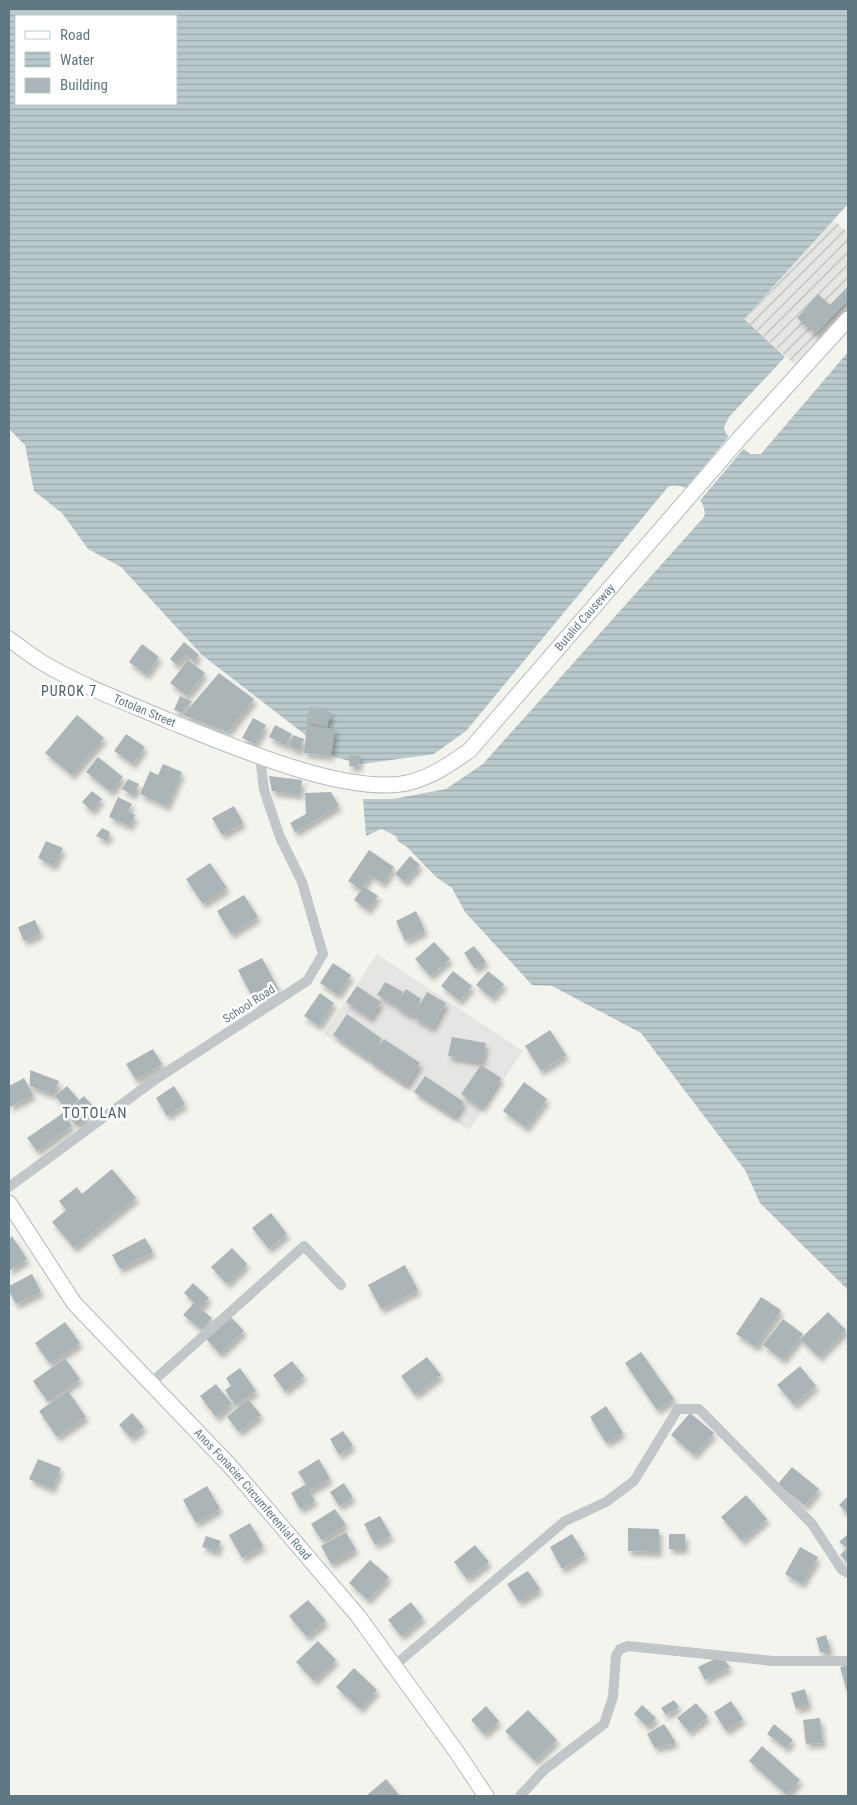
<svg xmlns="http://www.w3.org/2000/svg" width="857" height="1805" viewBox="0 0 857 1805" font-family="'Roboto Condensed',sans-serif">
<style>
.built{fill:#e5e5e3}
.industrial{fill:url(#industrial-furrows)}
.water{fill:url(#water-rules);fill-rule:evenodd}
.pier{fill:#f4f4ef}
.building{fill:#abb5b8;filter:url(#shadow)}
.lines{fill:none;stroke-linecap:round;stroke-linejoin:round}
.secondary-casing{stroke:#b3babd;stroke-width:17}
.street{stroke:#c1c6c8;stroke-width:10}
.secondary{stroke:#fff;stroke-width:15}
.labels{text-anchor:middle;stroke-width:5;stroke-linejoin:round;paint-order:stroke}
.street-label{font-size:12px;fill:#607883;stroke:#fff}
.neighbourhood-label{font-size:14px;letter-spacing:1px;fill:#4f6068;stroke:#fff}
.quarter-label{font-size:15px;letter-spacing:1px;fill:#4f6068;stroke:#fff}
</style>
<defs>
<pattern id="industrial-furrows" width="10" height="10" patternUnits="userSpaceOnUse" patternTransform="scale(1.25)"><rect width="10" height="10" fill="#e5e5e3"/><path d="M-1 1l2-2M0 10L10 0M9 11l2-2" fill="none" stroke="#bdbebd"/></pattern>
<pattern id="water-rules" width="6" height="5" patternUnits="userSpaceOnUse" patternTransform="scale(1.25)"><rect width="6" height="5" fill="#b9c9cc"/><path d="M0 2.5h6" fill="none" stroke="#9aa8ab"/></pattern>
<filter id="shadow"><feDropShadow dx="3" dy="5" stdDeviation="2.5" flood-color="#0004"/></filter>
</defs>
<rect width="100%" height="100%" fill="#f4f4ef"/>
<path class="built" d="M377,954L523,1051L469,1130L324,1034Z"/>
<path class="industrial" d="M834,220L848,233V308L796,366L744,319Z"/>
<path class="water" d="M9,9H848V204L744,319L785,357L729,417L724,427L726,434L750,454H761L848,352V1290L760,1203L745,1170L641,1033L552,986L532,985L465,912L452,888L436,877L407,847L398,841L396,836L381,829L366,836L363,799H393L446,789L483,764L704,517C709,500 683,480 668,487L466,731L434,754L362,764L334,757L202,655L121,567L88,549L62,513L34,491L25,445L9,429ZM16,16H176V104H16Z"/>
<path class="pier" d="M731,434L745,447L698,503L684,490Z"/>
<g class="building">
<path d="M848,286V300L816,334L797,318L818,294L830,305Z"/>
<path d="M184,642L199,655L194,662L186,655L177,665L170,659Z"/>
<path d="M142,644L159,657L146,675L129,662Z"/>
<path d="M188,660L205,673L187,696L170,683Z"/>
<path d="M219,673L254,699L228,732L183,715Z"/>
<path d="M180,696L192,701L182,713L174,710Z"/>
<path d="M310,707L331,712L327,727L306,722Z"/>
<path d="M77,715L104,738L72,775L45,753Z"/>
<path d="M253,718L266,725L255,744L242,738Z"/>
<path d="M275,725L292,734L286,746L269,737Z"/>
<path d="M307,725L335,729L331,756L304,753Z"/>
<path d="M126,734L145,747L133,764L114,751Z"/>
<path d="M293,735L304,739L300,751L288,746Z"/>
<path d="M350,755L360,756L359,767L349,766Z"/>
<path d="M98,757L123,777L111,792L86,772Z"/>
<path d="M163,764L182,772L167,806L140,794L150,771L158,775Z"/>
<path d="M269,776L302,780L300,795L272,791Z"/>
<path d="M128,779L139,784L133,795L122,789Z"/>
<path d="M92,791L102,799L92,811L82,802Z"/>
<path d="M331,792L339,806L295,832L290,823L306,814L305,793Z"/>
<path d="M118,797L132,804L128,811L135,815L130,826L109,817Z"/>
<path d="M234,806L243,823L222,835L212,818Z"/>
<path d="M102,828L110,832L107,841L96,836Z"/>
<path d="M46,841L63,848L54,866L38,858Z"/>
<path d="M369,850L394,867L383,883L371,875L363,886L378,896L368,910L354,900L361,890L348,881Z"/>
<path d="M410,856L420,865L405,882L395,874Z"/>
<path d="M210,863L227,888L203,904L186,879Z"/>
<path d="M244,895L258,917L231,934L217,911Z"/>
<path d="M416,911L425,931L405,941L396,921Z"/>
<path d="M35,920L41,934L24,941L18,927Z"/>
<path d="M434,942L450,959L430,976L415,959Z"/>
<path d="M474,946L486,962L475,969L464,953Z"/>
<path d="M262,958L279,990L255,1002L238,970Z"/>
<path d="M333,963L351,975L338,995L320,983Z"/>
<path d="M453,971L472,986L460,1001L441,986Z"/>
<path d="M488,971L504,984L492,998L476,985Z"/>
<path d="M385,982L403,992L396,1005L377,995Z"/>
<path d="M357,986L381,1002L370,1018L346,1002Z"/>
<path d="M406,989L421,999L411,1016L395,1006Z"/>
<path d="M427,992L446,1003L432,1028L413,1017Z"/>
<path d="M320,993L334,1003L319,1026L304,1016Z"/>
<path d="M347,1014L382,1039L368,1059L333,1035Z"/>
<path d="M550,1030L566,1055L541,1071L525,1046Z"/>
<path d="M452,1037L486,1043L482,1062L448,1056Z"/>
<path d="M384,1039L420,1063L406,1085L369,1061Z"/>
<path d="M153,1049L162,1064L136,1080L126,1064Z"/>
<path d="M481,1065L501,1078L482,1108L461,1094Z"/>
<path d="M30,1070L59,1081L54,1095L30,1086Z"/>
<path d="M425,1076L464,1102L454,1117L414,1092Z"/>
<path d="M24,1078L33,1095L10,1107L9,1086Z"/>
<path d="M524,1082L547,1099L526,1128L503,1111Z"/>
<path d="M67,1086L79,1100L67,1110L55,1096Z"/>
<path d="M174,1086L185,1104L167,1116L156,1098Z"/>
<path d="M84,1096L92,1105L88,1109L86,1119L77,1126L66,1112Z"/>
<path d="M63,1113L72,1126L37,1151L27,1138Z"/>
<path d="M112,1169L136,1198L74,1248L52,1222L66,1210L59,1201L77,1187L82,1194Z"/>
<path d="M271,1213L287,1234L269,1249L252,1228Z"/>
<path d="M12,1236L27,1259L9,1271V1239Z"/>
<path d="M145,1238L153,1252L120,1269L112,1255Z"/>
<path d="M232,1248L247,1264L227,1284L211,1267Z"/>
<path d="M405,1265L418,1290L381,1309L368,1285Z"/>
<path d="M32,1274L41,1292L16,1304L9,1291V1286Z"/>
<path d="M193,1283L209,1298L200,1308L212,1318L202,1330L183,1315L194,1303L184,1293Z"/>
<path d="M761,1297L781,1310L756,1347L736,1334Z"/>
<path d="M828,1312L846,1330L819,1357L800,1339Z"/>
<path d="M230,1316L244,1331L220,1354L205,1338Z"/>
<path d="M783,1319L803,1334L783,1360L763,1345Z"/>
<path d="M65,1322L80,1343L50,1364L35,1343Z"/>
<path d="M641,1352L674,1399L657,1410L625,1363Z"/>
<path d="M427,1357L441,1375L415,1395L401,1376Z"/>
<path d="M65,1358L80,1379L48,1402L33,1381Z"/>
<path d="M292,1361L304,1376L285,1391L273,1375Z"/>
<path d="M800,1366L816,1386L794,1405L777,1385Z"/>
<path d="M240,1368L256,1391L235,1405L225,1390L231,1386L226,1378Z"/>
<path d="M216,1384L232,1404L216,1417L200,1396Z"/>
<path d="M68,1391L86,1417L57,1437L39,1411Z"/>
<path d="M248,1399L261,1415L239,1432L227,1417Z"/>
<path d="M606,1406L623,1433L606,1443L590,1417Z"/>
<path d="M132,1413L144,1427L131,1438L119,1425Z"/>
<path d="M690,1413L714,1433L694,1455L671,1435Z"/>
<path d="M343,1431L353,1446L339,1455L330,1439Z"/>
<path d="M38,1459L61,1468L52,1489L29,1479Z"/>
<path d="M319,1459L330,1479L309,1491L315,1501L300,1509L291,1493L306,1484L298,1472Z"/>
<path d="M792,1467L819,1489L805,1506L778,1484Z"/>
<path d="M344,1483L353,1498L339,1506L330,1492Z"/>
<path d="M207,1486L220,1509L196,1523L183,1500Z"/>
<path d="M746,1495L767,1519L742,1541L721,1517Z"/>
<path d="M848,1496V1514L839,1505Z"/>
<path d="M335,1509L346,1525L322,1541L311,1524Z"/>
<path d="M380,1516L391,1536L375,1545L364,1524Z"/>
<path d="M250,1523L263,1546L242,1558L229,1535Z"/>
<path d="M628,1528L659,1529V1552L628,1551Z"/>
<path d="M346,1532L356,1550L331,1564L321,1546Z"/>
<path d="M572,1534L585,1555L562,1569L550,1547Z"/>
<rect x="669" y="1534" width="16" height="15"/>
<path d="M848,1534V1564L840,1555L847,1548L839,1542Z"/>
<path d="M206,1536L221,1541L217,1552L202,1547Z"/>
<path d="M475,1545L489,1562L467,1579L454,1562Z"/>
<path d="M800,1547L818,1557L802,1584L785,1574Z"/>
<path d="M370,1560L389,1577L368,1600L349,1583Z"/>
<path d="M528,1571L540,1589L519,1602L507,1584Z"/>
<path d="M308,1600L326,1621L307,1637L289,1616Z"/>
<path d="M411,1602L423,1618L401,1636L388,1620Z"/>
<path d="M826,1635L831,1652H820L816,1638Z"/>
<path d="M318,1641L336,1660L314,1681L296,1662Z"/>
<path d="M721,1656L730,1667L705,1680L698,1667Z"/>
<path d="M848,1665V1695L840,1667Z"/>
<path d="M354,1668L377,1690L360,1709L336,1687Z"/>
<path d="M805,1689L809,1705L796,1709L791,1693Z"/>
<path d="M674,1700L679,1707L666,1715L661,1708Z"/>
<path d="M731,1701L743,1719L726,1731L714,1712Z"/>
<path d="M696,1703L708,1717L689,1732L677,1718Z"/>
<path d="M642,1705L656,1718L648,1727L634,1714Z"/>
<path d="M486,1706L499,1721L484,1734L471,1720Z"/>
<path d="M528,1710L557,1740L535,1761L505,1731Z"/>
<path d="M820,1718L823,1743L806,1744L803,1720Z"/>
<path d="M664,1724L676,1743L655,1748L647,1734Z"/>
<path d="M774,1724L793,1740L786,1748L767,1734Z"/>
<path d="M762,1746L800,1780L787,1795L749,1761Z"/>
<path d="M386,1779L400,1796H366Z"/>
</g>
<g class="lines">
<g class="secondary-casing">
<g id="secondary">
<path id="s1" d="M9,639C20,647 31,656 43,663C82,686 125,702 167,720C226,744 345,796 407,783C432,777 450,764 470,750L739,439L848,319"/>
<path id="s2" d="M9,1203L74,1303L231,1467L358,1616L456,1751L486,1796"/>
</g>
</g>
<g class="street">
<path d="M9,1187L156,1079L307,981L323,954L302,882L280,837L264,790L260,756"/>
<path d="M151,1383L304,1246L341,1285"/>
<path d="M395,1665L565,1521L606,1502L634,1481L678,1409H699L812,1524L842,1570L848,1573"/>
<path d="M520,1796L544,1770L604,1724L613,1697L616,1656L620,1649L628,1646L773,1661H848"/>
</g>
<use href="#secondary" class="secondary"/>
</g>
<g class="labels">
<g class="street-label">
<text dy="4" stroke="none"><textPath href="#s1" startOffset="676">Butalid Causeway</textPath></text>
<text dy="4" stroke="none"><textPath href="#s1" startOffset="154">Totolan Street</textPath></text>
<text transform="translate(249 1004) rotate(-33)" y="4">School Road</text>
<text dy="4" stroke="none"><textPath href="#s2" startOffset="381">Anos Fonacier Circumferential Road</textPath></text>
</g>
<g class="neighbourhood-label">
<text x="69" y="696">PUROK 7</text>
</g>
<g class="quarter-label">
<text x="95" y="1118">TOTOLAN</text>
</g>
</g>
<rect width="857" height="1805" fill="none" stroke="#607883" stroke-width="20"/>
<rect x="15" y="15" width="162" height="90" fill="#ffffff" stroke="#bfc9cd"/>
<rect x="25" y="31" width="25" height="8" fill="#ffffff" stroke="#bfc9cd"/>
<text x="60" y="40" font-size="15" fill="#607883">Road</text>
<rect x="25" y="52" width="25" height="15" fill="url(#water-rules)" stroke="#bfc9cd"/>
<text x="60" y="65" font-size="15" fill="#607883">Water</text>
<rect x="25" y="78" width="25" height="15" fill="#abb5b8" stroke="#bfc9cd"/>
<text x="60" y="90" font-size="15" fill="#607883">Building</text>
</svg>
